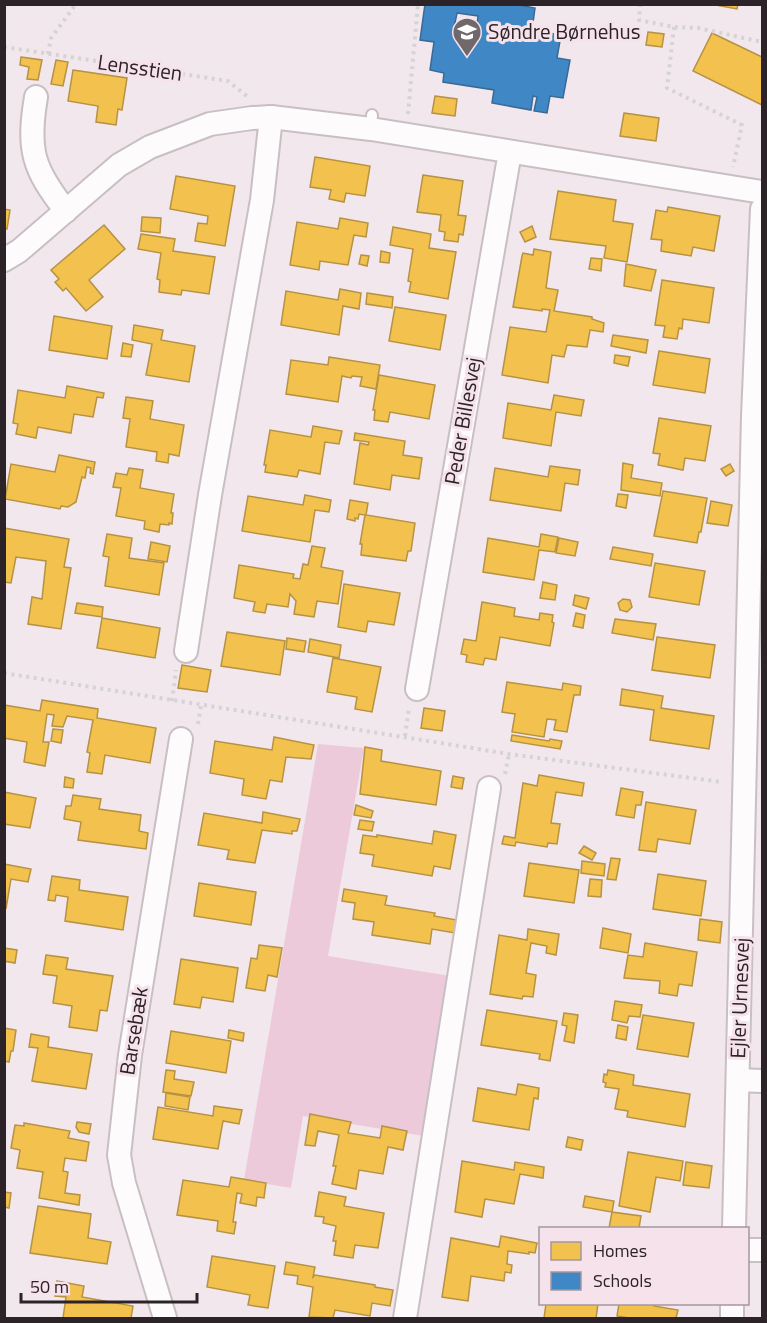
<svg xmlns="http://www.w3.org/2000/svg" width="767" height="1323" viewBox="0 0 767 1323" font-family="'Titillium Web',sans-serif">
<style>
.green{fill:#eccada}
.homes{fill:#f2c14e;stroke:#b69242;stroke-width:1.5}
.schools{fill:#3f88c5;stroke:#396a96;stroke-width:1.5;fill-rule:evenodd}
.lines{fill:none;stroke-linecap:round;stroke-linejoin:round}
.lane-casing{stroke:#c8bfc3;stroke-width:14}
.street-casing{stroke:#c8bfc3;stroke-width:26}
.path{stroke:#d5d3d3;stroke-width:4;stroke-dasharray:3 4.5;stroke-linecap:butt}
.lane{stroke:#fdfbfc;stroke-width:10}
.street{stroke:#fdfbfc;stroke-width:22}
.labels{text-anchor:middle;stroke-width:6;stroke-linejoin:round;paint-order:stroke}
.poi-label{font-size:21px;fill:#2b2327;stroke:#f6e2eb;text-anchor:start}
.street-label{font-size:21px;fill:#2b2327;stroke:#f6e2eb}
</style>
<rect width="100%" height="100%" fill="#f2e7ec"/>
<path class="green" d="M318,744L364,748L328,956L450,976L424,1136L303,1116L291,1188L244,1180Z"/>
<g class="homes">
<path d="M710,4H738L737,9Z"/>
<path d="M648,32L664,34L662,47L646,45Z"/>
<path d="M712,33L762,57V105L693,71Z"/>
<path d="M21,57L42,60L38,80L27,79L29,67L20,65Z"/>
<path d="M56,60L68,62L63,86L51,84Z"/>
<path d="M73,70L127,78L122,110L118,109L116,125L96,122L98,106L68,101Z"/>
<path d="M435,96L457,99L455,116L432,113Z"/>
<path d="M624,113L659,118L656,141L620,136Z"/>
<path d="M315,157L370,166L365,196L346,193L344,202L329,199L331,190L310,187Z"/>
<path d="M423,175L463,181L458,215L466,216L463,235L459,234L458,242L444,240L445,232L439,231L441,215L417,212Z"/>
<path d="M176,176L235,186L225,246L195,241L198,223L207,224L208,216L170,209Z"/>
<path d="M558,191L616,200L613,221L633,224L627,262L604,258L606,246L550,239Z"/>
<path d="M668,207L720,216L714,251L693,247L691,256L661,251L662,240L651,239L656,210L667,212Z"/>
<path d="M4,209L10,210L7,229H4Z"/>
<path d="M142,217L161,218L160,233L141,231Z"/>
<path d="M340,218L368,223L366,237L354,235L348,265L320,261L319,270L290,265L297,222L338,229Z"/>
<path d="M104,225L125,249L89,280L103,297L86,311L66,288L63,291L55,282L59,279L51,270Z"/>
<path d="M532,226L536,237L525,242L520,232Z"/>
<path d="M393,227L431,234L429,248L456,252L448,299L409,292L411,282L408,281L413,249L390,245Z"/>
<path d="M141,234L175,239L173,251L215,257L209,294L182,290L181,295L159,292L160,280L157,279L161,253L138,249Z"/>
<path d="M534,249L551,252L546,288L558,290L554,311L592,317V319L604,323L603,332L590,330L587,347L567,345L564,357L552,355L548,383L502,375L510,327L546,332L550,310L542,309V311L513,307L522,256L523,253L533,255Z"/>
<path d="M381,251L390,253L389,263L380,262Z"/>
<path d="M361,255L369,256L367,266L359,264Z"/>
<path d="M591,258L602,259L601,271L589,269Z"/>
<path d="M626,264L656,270L651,291L624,286Z"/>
<path d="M662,280L714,288L709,323L683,319L682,329L679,328L677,339L663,337L665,326L655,325Z"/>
<path d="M340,289L361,293L359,309L343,306L339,335L281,325L286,291L338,300Z"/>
<path d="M367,293L393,297L392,308L366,304Z"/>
<path d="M395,307L446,315L440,350L389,341Z"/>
<path d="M54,316L112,326L107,359L49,350Z"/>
<path d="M134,325L163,330L161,340L195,346L189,382L146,375L152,344L132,340Z"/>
<path d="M613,335L648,340L646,353L611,346Z"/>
<path d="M123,343L133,345L131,357L121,356Z"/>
<path d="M659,351L710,359L705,393L653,385Z"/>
<path d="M615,355L630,357L628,366L614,363Z"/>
<path d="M329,357L380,365L376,389L360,386L362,377L352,376L351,378L342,376L338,402L286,394L291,360L328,365Z"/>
<path d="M379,375L435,385L429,419L390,412L388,422L374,420L375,410H373Z"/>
<path d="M67,386L104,393L103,398L97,397L93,417L74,414L71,433L38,427L36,438L16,434L18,424L13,423L18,390L65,398Z"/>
<path d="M554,395L584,400L581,416L556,412L551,446L503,438L508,403L551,410Z"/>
<path d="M126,397L153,401L150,419L184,425L179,456L169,454L168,463L156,461L157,452L126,447L130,419L123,418Z"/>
<path d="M659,418L711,426L705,461L685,458L683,470L658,465L660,454L653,453Z"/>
<path d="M313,426L342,431L339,444L325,442L320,474L299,470L297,477L265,472L266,465H264L270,430L311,437Z"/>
<path d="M355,433L405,441L403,455L422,458L419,479L392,475L390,490L354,484L360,443L368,445L369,442L354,440Z"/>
<path d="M59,455L95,462L93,474L90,473L91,468L87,467L85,478L82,477L76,502L68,507L61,506L60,509L5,499L11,464L55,472Z"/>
<path d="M623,463L633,465L631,478L662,483L660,496L621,490Z"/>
<path d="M730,464L734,471L726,476L721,469Z"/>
<path d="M550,466L580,470L578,485L565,483L561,511L490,500L495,468L548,477Z"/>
<path d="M129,468L143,470L140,488L174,494L171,513H173L172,524L169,523V525L160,524L159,532L144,529L145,521L116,516L121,488L113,487L116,473L127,475Z"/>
<path d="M663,491L707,498L701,532H699L697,543L654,536Z"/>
<path d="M618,494L628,495L626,508L616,506Z"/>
<path d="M305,495L331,500L329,512L315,510L310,542L242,531L248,496L303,505Z"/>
<path d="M350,500L368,503L366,515L415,523L411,551H408L406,561L361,555L362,544H360L365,515L359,514L358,519L355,518V521L347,519Z"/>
<path d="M711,501L732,505L728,526L707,523Z"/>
<path d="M4,528L69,539L64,567L71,568L61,629L28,624L32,597L42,599L46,561L16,557L11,583L4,582Z"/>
<path d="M107,534L132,538L129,558L164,563L159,595L105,586L109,557L103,556Z"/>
<path d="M541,534L558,537L555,552L539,550L534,580L483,572L488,538L539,547Z"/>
<path d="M559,538L578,542L575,556L556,553Z"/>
<path d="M151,542L170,546L167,562L148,559Z"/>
<path d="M312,546L325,548L321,567L343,571L338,604L317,601L314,617L294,614L296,601L290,594L288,607L267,604L265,613L253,611L255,602L234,598L239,565L294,574L293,578L300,579L303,564L308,565Z"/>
<path d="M613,547L653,554L651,566L610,559Z"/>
<path d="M655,563L705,571L699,605L649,597Z"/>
<path d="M543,582L557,585L555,600L540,598Z"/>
<path d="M344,584L400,593L394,625L368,621L366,632L338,627Z"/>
<path d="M575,595L589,598L586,609L573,605Z"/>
<path d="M623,599L630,600L632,607L627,612L620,610L618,603Z"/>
<path d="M482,602L515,608L514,616L539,620L540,613L553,615L552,622L554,623L550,646L500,637L496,660L485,658L483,665L466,662L467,655L461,654L464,639L476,641Z"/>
<path d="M77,603L103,607L102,617L75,613Z"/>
<path d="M576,613L585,615L583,628L573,626Z"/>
<path d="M102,618L160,628L155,658L97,648Z"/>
<path d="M615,619L656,624L653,640L612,633Z"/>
<path d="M227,632L285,641L280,675L221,666Z"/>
<path d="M657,637L715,645L710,678L652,670Z"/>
<path d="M287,638L306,641L304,652L286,649Z"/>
<path d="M310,639L341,645L339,658L308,652Z"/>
<path d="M333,658L381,667L372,712L355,709L357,697L327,692Z"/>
<path d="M182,665L211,670L207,692L178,688Z"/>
<path d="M507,682L562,690L563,683L581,686L580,695H574L567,732L554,730L556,720L547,719L544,737L512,732L515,714L502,712Z"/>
<path d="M622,689L663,696L661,708L714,716L709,749L650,740L654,710L620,705Z"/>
<path d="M42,700L98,709L97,718L156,728L150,763L105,755L102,774L87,772L90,753L87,752L93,720L67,716L63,727L52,726L54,715L47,714L43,742H49L45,766L24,762L27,742L4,738V705L40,711Z"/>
<path d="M424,708L445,711L442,731L421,728Z"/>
<path d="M53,729L63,730L61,743L51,741Z"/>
<path d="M512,735L549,741L550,739L562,741L560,749L511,741Z"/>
<path d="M274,737L314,745L311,759L286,757L282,782L270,780L266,799L242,795L244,779L210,773L215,741L272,750Z"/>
<path d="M365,747L382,750L381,761L441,771L436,805L360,794Z"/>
<path d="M539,775L584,783L582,796L556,792L551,823L560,824L557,844L548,843L547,847L516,842L515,846L502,844L504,836L515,838L523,783L537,786Z"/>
<path d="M453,776L464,778L462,789L451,787Z"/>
<path d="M65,777L74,779L73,788L64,787Z"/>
<path d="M621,788L643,792L641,805H636L634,818L616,815Z"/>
<path d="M4,792L36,798L30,828L4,824Z"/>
<path d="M73,795L101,799L99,809L141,815L139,831L148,833L146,849L78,840L81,822L64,819L66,806H71Z"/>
<path d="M646,802L696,810L690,844L658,839L656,852L639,850Z"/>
<path d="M356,805L373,811L371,818L354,815Z"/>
<path d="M263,812L300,819L297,831H292V834L262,830L255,863L227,859L229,850L198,845L204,813L262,823Z"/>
<path d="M360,820L374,822L372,831L358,829Z"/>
<path d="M434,831L456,835L450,869L434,866L432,876L372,866L374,855L360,853L363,835L377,837V835L432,844Z"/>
<path d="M584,846L596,853L592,860L579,853Z"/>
<path d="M611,858L620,859L616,880L607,879Z"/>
<path d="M582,861L605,864L604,876L581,873Z"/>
<path d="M529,863L579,870L574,903L524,896Z"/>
<path d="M4,864L31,869L28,882L11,879L6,909Z"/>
<path d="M658,874L706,881L701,916L653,909Z"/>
<path d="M52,876L80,880L79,890L128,897L123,930L65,921L68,897L56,895L55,901L48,900Z"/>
<path d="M590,879L602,880L601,897L588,896Z"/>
<path d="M199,883L256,892L251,925L194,916Z"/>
<path d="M344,889L387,896L385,905L435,913L434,916L457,920L455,933L432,929L430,944L372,935L374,922L353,919L355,903L342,901Z"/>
<path d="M700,919L722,922L720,943L698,940Z"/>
<path d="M603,928L631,934L628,953L600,948Z"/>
<path d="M528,929L559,934L556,955L546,953L547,946L531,943L526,973L536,975L533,997L523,996L522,999L490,994L499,935L527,940Z"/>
<path d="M645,943L697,952L692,986L679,984L677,996L659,993L660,981L624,978L628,955L643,957Z"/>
<path d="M259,945L282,948L277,977L268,975L265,991L246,988L251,958L257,959Z"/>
<path d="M4,948L17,950L15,963L4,961Z"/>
<path d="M46,955L68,958L66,969L113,976L107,1011L100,1010L97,1031L69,1027L72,1006L53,1003L57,976L43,974Z"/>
<path d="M181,959L238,968L233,1002L202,997L200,1008L174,1004Z"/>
<path d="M615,1001L642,1005L640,1017L629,1016L627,1023L612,1020Z"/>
<path d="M487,1010L557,1021L550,1061L539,1059L540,1054L481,1045Z"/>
<path d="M564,1013L578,1015L574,1043L564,1041L567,1026L562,1025Z"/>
<path d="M643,1015L694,1023L688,1057L637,1049Z"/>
<path d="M618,1025L628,1027L626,1040L616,1038Z"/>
<path d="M4,1028L16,1030L13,1051H11L9,1062L4,1061Z"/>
<path d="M229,1030L244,1033L243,1041L228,1038Z"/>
<path d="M171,1031L231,1041L226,1073L166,1063Z"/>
<path d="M31,1034L49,1037L48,1047L92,1054L86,1089L32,1081L38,1048L29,1047Z"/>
<path d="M166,1070L175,1071L174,1079L194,1082L191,1096L163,1092Z"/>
<path d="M608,1070L634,1075L633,1085L690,1094L685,1127L627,1117L628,1111L615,1109L619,1089L605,1087L606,1083L603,1082L604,1074L607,1075Z"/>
<path d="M518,1084L539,1088L538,1099L534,1098L529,1130L473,1121L478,1088L516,1095Z"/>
<path d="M166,1093L190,1097L188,1110L165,1106Z"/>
<path d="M214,1106L242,1110L239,1124L223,1121L218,1149L153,1139L158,1107L213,1116Z"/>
<path d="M310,1114L351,1122L348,1133L380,1138L382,1126L407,1131L403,1150L388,1147L383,1174L359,1170L356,1189L332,1184L336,1166H333L339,1135L318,1131L315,1146L305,1145Z"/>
<path d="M77,1122L91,1124L89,1134L79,1132L76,1127Z"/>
<path d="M24,1123L70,1131L68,1138L89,1142L86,1161L65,1158L63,1171L68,1172L65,1193L80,1195L79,1205L39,1198L43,1172L17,1168L20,1150L11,1148L15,1125L24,1126Z"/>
<path d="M568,1137L583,1140L581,1150L566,1147Z"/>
<path d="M628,1152L683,1161L680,1181L656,1177L650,1212L619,1206Z"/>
<path d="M462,1161L514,1170L515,1162L544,1167L543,1178L520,1174L514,1204L485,1199L482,1217L455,1212Z"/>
<path d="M686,1162L712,1166L709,1188L683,1185Z"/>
<path d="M231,1177L266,1183L264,1198L257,1197L256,1206L240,1203L242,1194L237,1193L233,1222H236L234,1234L217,1231L218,1221L177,1215L183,1180L229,1187Z"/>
<path d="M4,1192L11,1193L9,1208L4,1207Z"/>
<path d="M319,1192L346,1197L344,1206L384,1213L378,1248L355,1245L353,1258L334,1255L336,1241H333L336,1226L323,1223L324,1217L315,1216Z"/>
<path d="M585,1196L614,1201L612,1212L641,1216L639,1228H609L612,1212L583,1207Z"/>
<path d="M38,1206L91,1214L88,1238L111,1242L107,1264L30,1253Z"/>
<path d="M501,1236L537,1243L535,1253L529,1252V1254L508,1251L507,1264L512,1265L511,1273L505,1272L504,1281L471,1276L468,1301L442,1297L451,1238L499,1247Z"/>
<path d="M212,1256L275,1266L268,1308L248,1305L250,1295L207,1287Z"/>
<path d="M286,1262L315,1267L313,1277L315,1275L375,1285V1287L393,1290L390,1306L372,1303L370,1316L335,1310L333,1318L309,1317L313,1287L297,1284L298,1276L284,1274Z"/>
<path d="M57,1281L84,1286L82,1297L133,1306L131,1318H63L66,1297L55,1296Z"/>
<path d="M546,1304H598L596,1318H544Z"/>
<path d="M619,1304H655L654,1306L678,1310L676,1318H629L617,1316Z"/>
</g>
<path class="schools" d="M425,4H514L535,8L532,30L561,35L557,58L570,60L563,98L550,96L547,113L534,111L537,97L533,96L531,110L492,103L494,90L443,82L444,73L430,70L434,42L420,40ZM457,13L478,16L476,32L454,28Z"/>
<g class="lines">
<g class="lane-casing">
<path id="lane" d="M371,129L372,115"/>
</g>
<g class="street-casing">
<g id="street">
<path d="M36,97C27,150 33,169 66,211"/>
<path d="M4,260L19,251L119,165L150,147L210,124L252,118L271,117L371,129L762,192"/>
<path d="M186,651L210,495L262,200L271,117"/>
<path d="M417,689L510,152"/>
<path d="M738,1080L762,1081"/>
<path d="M734,1228L753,416L762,209"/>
<path d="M748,1250H762"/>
<path d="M165,1318L124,1183L119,1155L130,1055L181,739"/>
<path d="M405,1318L489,788"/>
<path d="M732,1318V1304"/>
</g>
</g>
<g class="path">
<path d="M640,4L639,20L674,27L698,28L762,42"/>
<path d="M674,27L667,88L742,125L733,167"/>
<path d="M4,47L228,81L248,97"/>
<path d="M48,54L51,38L76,4"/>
<path d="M408,114L418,4"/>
<path d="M4,673L509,754L722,782"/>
<path d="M172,701L176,670"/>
<path d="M198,724L201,705"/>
<path d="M405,736L409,708"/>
<path d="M505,774L509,754"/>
</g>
<use href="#lane" class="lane"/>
<use href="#street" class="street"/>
</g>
<defs>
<g id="school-pin" transform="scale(1.5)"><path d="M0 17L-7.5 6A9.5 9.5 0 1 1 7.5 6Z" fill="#71686c" stroke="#f6e2eb"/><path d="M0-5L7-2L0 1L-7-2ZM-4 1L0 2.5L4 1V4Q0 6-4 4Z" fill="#fff"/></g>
</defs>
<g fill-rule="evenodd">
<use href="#school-pin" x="467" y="32"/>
</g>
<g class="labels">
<g class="poi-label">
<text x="488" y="39">Søndre Børnehus</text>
</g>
<g class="street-label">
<text transform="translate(140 68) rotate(8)" y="7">Lensstien</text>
<text transform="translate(463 421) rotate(-80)" y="7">Peder Billesvej</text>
<text transform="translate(740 998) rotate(-88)" y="7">Ejler Urnesvej</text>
<text transform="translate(134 1031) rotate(-81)" y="7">Barsebæk</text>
</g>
</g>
<rect width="767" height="1323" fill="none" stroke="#2b2327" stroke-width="12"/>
<rect x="539" y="1227" width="210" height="78" fill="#f6e2eb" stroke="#a5969d" stroke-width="1.5"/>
<rect x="551" y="1242" width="30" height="18" fill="#f2c14e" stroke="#a5969d" stroke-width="1.5"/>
<text x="593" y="1257" font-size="18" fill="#2b2327">Homes</text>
<rect x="551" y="1272" width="30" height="18" fill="#3f88c5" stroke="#a5969d" stroke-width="1.5"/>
<text x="593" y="1287" font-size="18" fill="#2b2327">Schools</text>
<path d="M21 1293v9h176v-9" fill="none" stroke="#2b2327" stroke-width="3"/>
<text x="30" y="1293" font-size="18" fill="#2b2327" stroke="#f6e2eb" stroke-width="4.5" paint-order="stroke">50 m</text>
</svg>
